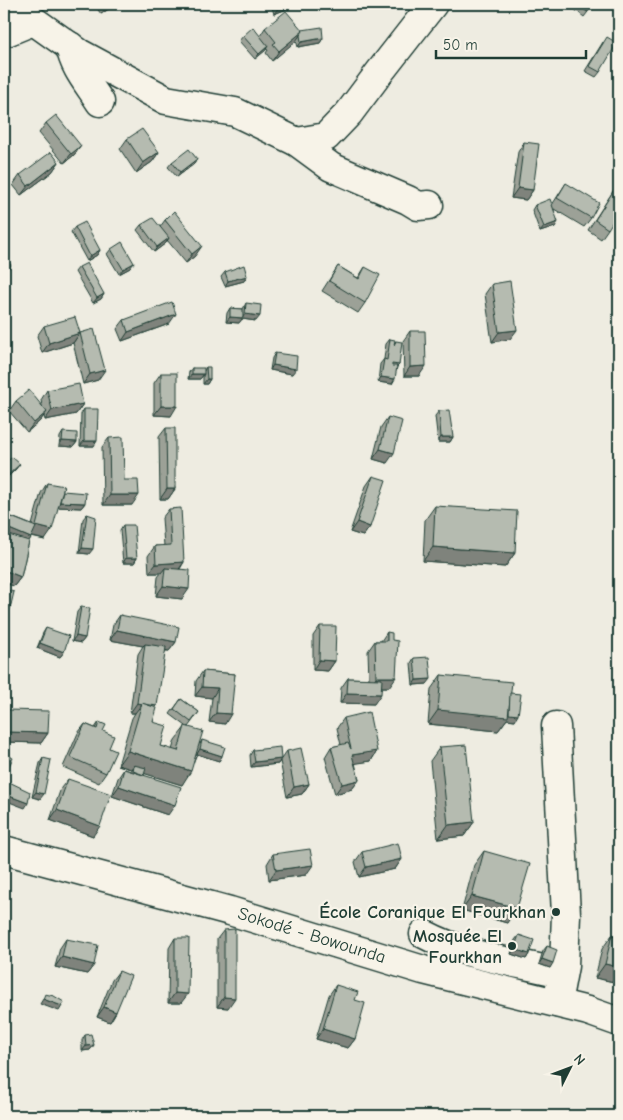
<svg xmlns="http://www.w3.org/2000/svg" width="623" height="1120" viewBox="0 0 623 1120" font-family="'Comic Neue',sans-serif">
<style>
.lines{fill:none;stroke-linecap:round;stroke-linejoin:round}
.minor-casing{stroke:#1f3d34;stroke-width:31}
.major-casing{stroke:#1f3d34;stroke-width:31}
.minor{stroke:#f7f3e8;stroke-width:28}
.major{stroke:#f7f3e8;stroke-width:28}
.wall{fill:#9ca197;stroke:#1f3d34}
.shaded-wall{fill:#7f837b;stroke:#1f3d34}
.building{fill:#b5bbb0;stroke:#1f3d34}
.poi-dot{fill:#1f3d34;stroke:#f7f3e8;stroke-width:2}
.labels{text-anchor:middle;stroke-width:4.5;stroke-linejoin:round;paint-order:stroke}
.poi-label{font-size:18px;font-weight:bold;fill:#1f3d34;stroke:#f7f3e8;text-anchor:end}
.street-label{font-size:18px;fill:#1f3d34;stroke:#f7f3e8}
</style>
<rect width="100%" height="100%" fill="#eeece1"/>
<filter id="ink" filterUnits="userSpaceOnUse"><feTurbulence type="fractalNoise" baseFrequency=".02" numOctaves="2"/><feDisplacementMap in="SourceGraphic" scale="10" xChannelSelector="R" yChannelSelector="G"/><feConvolveMatrix kernelMatrix="1 2 1 2 8 2 1 2 1" color-interpolation-filters="sRGB"/></filter>
<g filter="url(#ink)">
<g class="lines">
<g class="minor-casing">
<g id="minor">
<path d="M10,4L79,53L166,100L235,112L297,142L331,167L408,200L418,206L429,205"/>
<path d="M4,33L33,21"/>
<path d="M70,46C74,68 88,83 100,102"/>
<path d="M297,142L326,137L349,113L379,73L433,4"/>
<path d="M556,726L566,914L564,966L557,1003"/>
<path d="M424,934C467,957 515,962 562,973"/>
</g>
</g>
<g class="major-casing">
<path id="major" d="M4,850L230,911L423,970L588,1011L619,1022"/>
</g>
<use href="#minor" class="minor"/>
<use href="#major" class="major"/>
</g>
<g class="wall">
<path d="M94,4H113L110,8L101,14Z"/>
<path d="M271,4H299L274,14Z"/>
<path d="M568,4H594L584,17Z"/>
<path d="M265,28L302,30L323,38L320,43L298,47L296,40L272,61L266,53L268,50L266,49L255,59L239,41L243,36H260Z"/>
<path d="M603,42L600,72L596,77L585,71Z"/>
<path d="M46,123L81,146L74,155L64,163L39,133Z"/>
<path d="M127,139L159,152L152,162L136,173L120,149Z"/>
<path d="M524,142L533,190L526,200L511,198L518,152Z"/>
<path d="M197,159L194,164L177,177L168,167L172,162Z"/>
<path d="M59,162L52,172L21,195L13,185L20,175Z"/>
<path d="M619,182L608,229L601,239L588,230Z"/>
<path d="M566,183L591,218L584,227L554,209L555,227L540,232L532,210L535,205H552Z"/>
<path d="M165,220L195,256L186,263L167,240L166,243L154,252L137,230L141,225L160,227Z"/>
<path d="M75,227L100,250L97,255L87,261L71,232Z"/>
<path d="M111,249L130,268L119,274L107,254Z"/>
<path d="M338,266L358,278L365,267V303L358,313L322,291Z"/>
<path d="M79,267L104,294L101,299L93,303L75,272Z"/>
<path d="M225,272L244,281L225,286L221,277Z"/>
<path d="M492,284L510,339L492,342L485,294Z"/>
<path d="M246,303L256,321L242,319L239,323L226,322L227,313L230,308L243,309Z"/>
<path d="M124,320L169,324L122,341L117,329Z"/>
<path d="M44,326L73,343L42,353L37,336Z"/>
<path d="M410,331L419,376H404L403,341Z"/>
<path d="M80,333L98,380L83,384L73,343Z"/>
<path d="M390,339L395,343L396,341L399,365L397,367L392,384L378,382L380,364L384,359L386,344Z"/>
<path d="M275,353L292,374L270,370L272,358Z"/>
<path d="M206,367L210,379L207,384H203V375L200,379H188L189,372L192,368L204,371Z"/>
<path d="M161,373L171,416L154,415V383Z"/>
<path d="M47,390L83,404L76,414L45,420L44,416L40,421L27,432L9,411L16,401L42,406L41,400Z"/>
<path d="M84,409L94,446H80L81,414Z"/>
<path d="M439,411L453,437L450,442H438L435,416Z"/>
<path d="M388,417L387,463L373,459L381,427Z"/>
<path d="M166,428L175,489L168,499H160L159,437Z"/>
<path d="M63,432L77,442L73,447L59,446L60,437Z"/>
<path d="M109,438L132,505H103L102,447Z"/>
<path d="M373,476L370,527L363,536L350,532L366,486Z"/>
<path d="M47,483L85,503L81,508L58,507L45,540L31,537L29,541L21,577L14,586L4,583V541L5,540L4,539V514L32,525L41,493Z"/>
<path d="M435,506L515,553L505,567L423,561L425,520Z"/>
<path d="M169,509L184,562L180,569L182,599L156,596L158,577L161,573H149L148,556L155,546H164L162,518Z"/>
<path d="M87,514L89,554L79,553L83,519Z"/>
<path d="M123,525L137,558L134,563H123L120,530Z"/>
<path d="M81,607L85,638L81,643L72,641L77,612Z"/>
<path d="M120,615L176,642L169,651H165L153,722L161,746L172,750L175,740L186,726L170,714L181,699L199,712L188,727L200,744L202,740L222,756L219,761L197,754L182,785L144,773V775L168,815L112,796L118,778L124,769L131,771V769L118,765L132,718L135,713H130L138,654L143,646L110,640L113,625Z"/>
<path d="M320,626L335,661L328,671L313,670V636Z"/>
<path d="M46,628L64,652L60,657L37,648L43,633Z"/>
<path d="M387,632L389,687H382L374,704L340,703L341,688L348,678L369,679L368,651L375,641H381Z"/>
<path d="M414,658L427,684L413,685L411,663Z"/>
<path d="M203,671L235,674L225,724L209,722L212,698L195,696L196,681Z"/>
<path d="M441,675L510,693L515,720L507,719L498,731L428,724L431,689Z"/>
<path d="M7,710L48,733L41,743L4,742V715Z"/>
<path d="M344,718L377,751L371,761L355,763L359,780L352,789L335,794L325,757L331,747L341,745L337,728Z"/>
<path d="M99,722L109,748L106,773L99,783L63,767L78,733L85,724L95,728Z"/>
<path d="M440,747L474,822L464,836L438,839L430,761Z"/>
<path d="M253,750L281,759L287,751L309,784L302,794L287,797L280,761L278,764L251,767L250,755Z"/>
<path d="M43,758L40,799L32,797L40,763Z"/>
<path d="M68,779L93,836L50,820L61,788Z"/>
<path d="M484,851L507,923L462,910L474,865Z"/>
<path d="M362,852L402,859L395,869L359,877L355,862Z"/>
<path d="M273,854L306,875L269,880L267,864Z"/>
<path d="M224,930L228,1008L217,1007V939Z"/>
<path d="M519,935L529,954L526,959L511,954L515,940Z"/>
<path d="M612,935L619,983L595,978L602,949Z"/>
<path d="M175,938L181,1003H168L169,948Z"/>
<path d="M66,939L94,965L87,974L55,967L60,948Z"/>
<path d="M547,946L550,968L539,964L543,951Z"/>
<path d="M119,971L116,1012L110,1022L97,1017L112,980Z"/>
<path d="M336,985L355,1000V1039L348,1048L316,1039L329,995Z"/>
<path d="M85,1035L94,1045L90,1050L82,1051V1040Z"/>
</g>
<g class="shaded-wall">
<path d="M113,4L110,8L101,14L105,9Z"/>
<path d="M281,4H299L274,14Z"/>
<path d="M303,31L296,41L272,61L279,51Z"/>
<path d="M323,38L320,43L298,47L301,42Z"/>
<path d="M268,46L265,51L255,59L259,54Z"/>
<path d="M81,146L74,155L64,163L71,154Z"/>
<path d="M159,152L152,162L136,173L143,163Z"/>
<path d="M197,159L194,164L177,177L180,172Z"/>
<path d="M59,162L52,172L21,195L28,186Z"/>
<path d="M518,188L533,190L526,200L511,198Z"/>
<path d="M558,222L555,227L540,232L544,227Z"/>
<path d="M169,238L166,243L154,252L157,247Z"/>
<path d="M202,246L195,256L186,263L192,254Z"/>
<path d="M100,250L97,255L87,261L90,256Z"/>
<path d="M134,263L130,268L119,274L123,269Z"/>
<path d="M11,265L4,275V272Z"/>
<path d="M247,276L244,281L225,286L228,281Z"/>
<path d="M104,294L101,299L93,303L97,298Z"/>
<path d="M176,314L169,324L122,341L128,332Z"/>
<path d="M245,314L260,316L256,321L242,319L239,323L226,322L230,317L242,318Z"/>
<path d="M517,330L510,339L492,342L499,332Z"/>
<path d="M80,333L73,343L42,353L49,343Z"/>
<path d="M273,365L296,369L292,374L270,370Z"/>
<path d="M426,366L419,376H404L410,367Z"/>
<path d="M105,370L98,380L83,384L90,374Z"/>
<path d="M192,374H204L200,379H188Z"/>
<path d="M381,377L395,379L392,384L378,382Z"/>
<path d="M207,379H210L207,384H203Z"/>
<path d="M83,404L76,414L45,420L52,410Z"/>
<path d="M161,406H177L171,416L154,415Z"/>
<path d="M47,412L40,421L27,432L34,423Z"/>
<path d="M441,437H453L450,442H438Z"/>
<path d="M62,441L77,442L73,447L59,446Z"/>
<path d="M84,441H97L94,446H80Z"/>
<path d="M380,449L394,453L387,463L373,459Z"/>
<path d="M20,464L16,469L4,481L5,478Z"/>
<path d="M167,489H175L168,499H160Z"/>
<path d="M110,495H139L132,505H103Z"/>
<path d="M60,502L85,503L81,508L57,507Z"/>
<path d="M357,522L370,527L363,536L350,532Z"/>
<path d="M36,526L52,530L45,540L29,536Z"/>
<path d="M7,528L31,538L24,548L9,535L5,540L4,539V533Z"/>
<path d="M433,547L515,553L505,567L423,561Z"/>
<path d="M82,548L93,549L89,554L79,553Z"/>
<path d="M126,558H137L134,563H123Z"/>
<path d="M184,562L177,572L165,568L161,573H149L156,564Z"/>
<path d="M4,570L21,577L14,586L4,583Z"/>
<path d="M163,586L189,589L182,599L156,596Z"/>
<path d="M4,607L10,609L4,617Z"/>
<path d="M117,630L176,642L169,651L145,647V644L143,646L110,640Z"/>
<path d="M76,636L85,638L81,643L72,641Z"/>
<path d="M40,643L64,652L60,657L37,648Z"/>
<path d="M319,660L335,661L328,671L313,670Z"/>
<path d="M376,677H396L389,687H369Z"/>
<path d="M431,679L427,684L413,685L416,680Z"/>
<path d="M202,687L218,688L212,698L195,696Z"/>
<path d="M347,693L381,694L374,704L340,703Z"/>
<path d="M137,703L142,704L135,713H130Z"/>
<path d="M438,710L507,713L518,715L515,720L507,719L498,731L428,724Z"/>
<path d="M216,713L231,714L225,724L209,722Z"/>
<path d="M7,732L48,733L41,743L4,742V736Z"/>
<path d="M200,749L222,756L219,761L197,754Z"/>
<path d="M128,751L191,771L182,785L133,770L134,765L131,769L118,765Z"/>
<path d="M377,751L371,761L346,765L352,755Z"/>
<path d="M281,759L278,764L251,767L255,762Z"/>
<path d="M359,780L352,789L335,794L342,784Z"/>
<path d="M309,784L302,794L287,797L294,787Z"/>
<path d="M119,786L175,805L168,815L112,796Z"/>
<path d="M36,792L44,794L40,799L32,797Z"/>
<path d="M4,794L28,803L25,808L4,800Z"/>
<path d="M57,810L100,826L93,836L50,820Z"/>
<path d="M474,822L464,836L438,839L448,825Z"/>
<path d="M402,859L395,869L359,877L366,867Z"/>
<path d="M313,865L306,875L269,880L276,870Z"/>
<path d="M472,896L517,908L507,923L462,910Z"/>
<path d="M514,949L529,954L526,959L511,954Z"/>
<path d="M62,957L94,965L87,974L55,967Z"/>
<path d="M542,959L553,963L550,968L539,964Z"/>
<path d="M605,964L619,967V983L595,978Z"/>
<path d="M175,993L188,994L181,1003H168Z"/>
<path d="M224,997L235,998L228,1008L217,1007Z"/>
<path d="M43,999L62,1006L59,1011L40,1004Z"/>
<path d="M104,1007L116,1012L110,1022L97,1017Z"/>
<path d="M323,1029L355,1039L348,1048L316,1039Z"/>
<path d="M94,1045L90,1050L82,1051L86,1046Z"/>
</g>
<g class="building">
<path d="M101,4H112L105,9Z"/>
<path d="M577,4H594L587,12Z"/>
<path d="M286,11L303,31L279,51L273,44L276,42L265,28Z"/>
<path d="M253,27L268,46L259,54L243,36Z"/>
<path d="M322,27L323,38L301,42L300,35L303,31L302,30Z"/>
<path d="M607,37L617,43L600,72L589,66Z"/>
<path d="M56,115L81,146L71,154L46,123Z"/>
<path d="M142,129L159,152L143,163L127,139Z"/>
<path d="M524,142L539,144L533,190L518,188Z"/>
<path d="M189,149L197,159L180,172L172,162Z"/>
<path d="M51,152L59,162L28,186L20,175Z"/>
<path d="M619,182V212L608,229L595,220Z"/>
<path d="M566,183L599,203L591,218L557,198Z"/>
<path d="M550,199L558,222L544,227L535,205Z"/>
<path d="M174,211L202,246L192,254L165,220Z"/>
<path d="M153,218L169,238L157,247L141,225Z"/>
<path d="M85,222L100,250L90,256L75,227Z"/>
<path d="M122,242L134,263L123,269L111,249Z"/>
<path d="M4,257L11,265L4,272Z"/>
<path d="M87,263L104,294L97,298L79,267Z"/>
<path d="M244,265L247,276L228,281L225,272Z"/>
<path d="M338,266L359,279L365,267L380,275L365,303L329,281Z"/>
<path d="M510,281L517,330L499,332L492,284Z"/>
<path d="M172,302L176,314L128,332L124,320Z"/>
<path d="M246,303L261,305L260,316L245,314Z"/>
<path d="M230,308L243,309V318L230,317Z"/>
<path d="M75,317L80,333L49,343L44,326Z"/>
<path d="M94,329L105,370L90,374L80,333Z"/>
<path d="M410,331H425L426,366L410,367Z"/>
<path d="M390,339L395,340L394,345L396,341L402,342L399,365L392,364V366H397L395,379L381,377L384,359L387,360Z"/>
<path d="M275,353L297,356L296,369L273,365Z"/>
<path d="M206,367H210V379H207Z"/>
<rect x="192" y="368" width="12" height="6"/>
<path d="M4,372L7,376L4,379Z"/>
<rect x="161" y="373" width="16" height="33"/>
<path d="M79,384L83,404L52,410L47,390Z"/>
<path d="M29,390L47,412L34,423L16,401Z"/>
<path d="M84,409H98L97,441H84Z"/>
<path d="M449,410L453,437H441L439,411Z"/>
<path d="M388,417L402,421L394,453L380,449Z"/>
<path d="M166,428H175V489H167Z"/>
<path d="M63,432L77,433V442L62,441Z"/>
<path d="M123,437L124,480H138L139,495H110L109,438Z"/>
<path d="M12,457L20,464L5,478L4,477V464Z"/>
<path d="M373,476L386,480L370,527L357,522Z"/>
<path d="M47,483L64,486L52,530L36,526Z"/>
<path d="M63,491L86,493L85,503L60,502Z"/>
<path d="M435,506L517,511L515,553L433,547Z"/>
<path d="M181,508L184,562L156,564L155,546L171,545L169,509Z"/>
<path d="M4,514L36,527L31,538L7,528L4,537Z"/>
<path d="M87,514L96,517L93,549L82,548Z"/>
<path d="M123,525H134L137,558H126Z"/>
<path d="M9,535L29,541L21,577L4,570V549Z"/>
<path d="M165,568L190,570L189,589L163,586Z"/>
<path d="M4,589L14,592L10,609L4,607Z"/>
<path d="M81,607L90,608L85,638L76,636Z"/>
<path d="M120,615L179,627L176,642L117,630Z"/>
<path d="M320,626H336L335,661L319,660Z"/>
<path d="M46,628L69,636L64,652L40,643Z"/>
<path d="M387,632L392,633V640L398,641L396,677H376L375,641H387Z"/>
<path d="M145,644L166,647L157,706L137,703Z"/>
<path d="M429,657L431,679L416,680L414,658Z"/>
<path d="M203,671L235,674L231,714L216,713L218,688L202,687Z"/>
<path d="M441,675L512,682L508,717L438,710Z"/>
<path d="M348,678L382,679L381,694L347,693Z"/>
<path d="M510,693L521,694L518,715L509,714Z"/>
<path d="M181,699L199,712L191,722L174,709Z"/>
<path d="M142,703L157,708L153,722L167,726L161,746L178,751L185,726L203,731L191,771L128,751Z"/>
<path d="M7,710L49,711L48,733L7,732Z"/>
<path d="M369,712L377,751L352,755L359,780L342,784L331,747L348,743L351,749L344,718Z"/>
<path d="M99,722L106,725L103,731L114,736L109,748L116,751L106,773L70,757L85,724L97,729Z"/>
<path d="M202,740L225,747L222,756L200,749Z"/>
<path d="M466,745L474,822L448,825L440,747Z"/>
<path d="M280,747L281,759L255,762L253,750Z"/>
<path d="M301,748L309,784L294,787L287,751Z"/>
<path d="M4,753L13,758L4,776Z"/>
<path d="M43,758L51,760L44,794L36,792Z"/>
<path d="M134,765L146,768L144,775L133,771Z"/>
<path d="M124,769L181,787L175,805L119,786Z"/>
<path d="M68,779L111,794L100,826L57,810Z"/>
<path d="M5,780L30,792L28,803L4,794V782Z"/>
<path d="M398,843L402,859L366,867L362,852Z"/>
<path d="M310,849L313,865L276,870L273,854Z"/>
<path d="M484,851L530,864L517,908L472,896Z"/>
<path d="M235,929V998L224,997V930Z"/>
<path d="M519,935L534,940L529,954L514,949Z"/>
<path d="M612,935L619,937V967L605,964Z"/>
<path d="M175,938H189L188,994L175,993Z"/>
<path d="M66,939L98,945L94,965L62,957Z"/>
<path d="M547,946L557,950L553,963L542,959Z"/>
<path d="M119,971L131,976L116,1012L104,1007Z"/>
<path d="M336,985L358,992L355,1000L365,1003L355,1039L323,1029Z"/>
<path d="M45,994L54,996L64,1002L62,1006L43,999Z"/>
<path d="M91,1034L94,1045L86,1046L85,1035Z"/>
</g>
</g>
<g class="poi-dot">
<circle cx="556" cy="912" r="5"/>
<circle cx="512" cy="946" r="5"/>
</g>
<g class="labels">
<g class="poi-label">
<text x="546" y="918">École Coranique El Fourkhan</text>
<text x="502" y="942">Mosquée El<tspan x="502" dy="21">Fourkhan</tspan></text>
</g>
<g class="street-label">
<text transform="translate(312 935) rotate(17)" y="6">Sokodé - Bowounda</text>
</g>
</g>
<rect width="623" height="1120" fill="none" stroke="#f7f3e8" stroke-width="20"/>
<rect x="10" y="10" width="603" height="1100" fill="none" stroke="#1f3d34" stroke-width="2" filter="url(#ink)"/>
<g transform="translate(570 1068) rotate(48)" stroke="#f7f3e8" stroke-width="4" paint-order="stroke">
<path d="M0-4L9 19L0 12L-9 19Z" fill="#1f3d34"/>
<text y="-8" font-size="14" font-weight="bold" text-anchor="middle" fill="#1f3d34">N</text>
</g>
<path d="M436 50v8h150v-8" fill="none" stroke="#1f3d34" stroke-width="2.5"/>
<text x="443" y="50" font-size="15" fill="#1f3d34" stroke="#f7f3e8" stroke-width="4" paint-order="stroke">50 m</text>
</svg>
